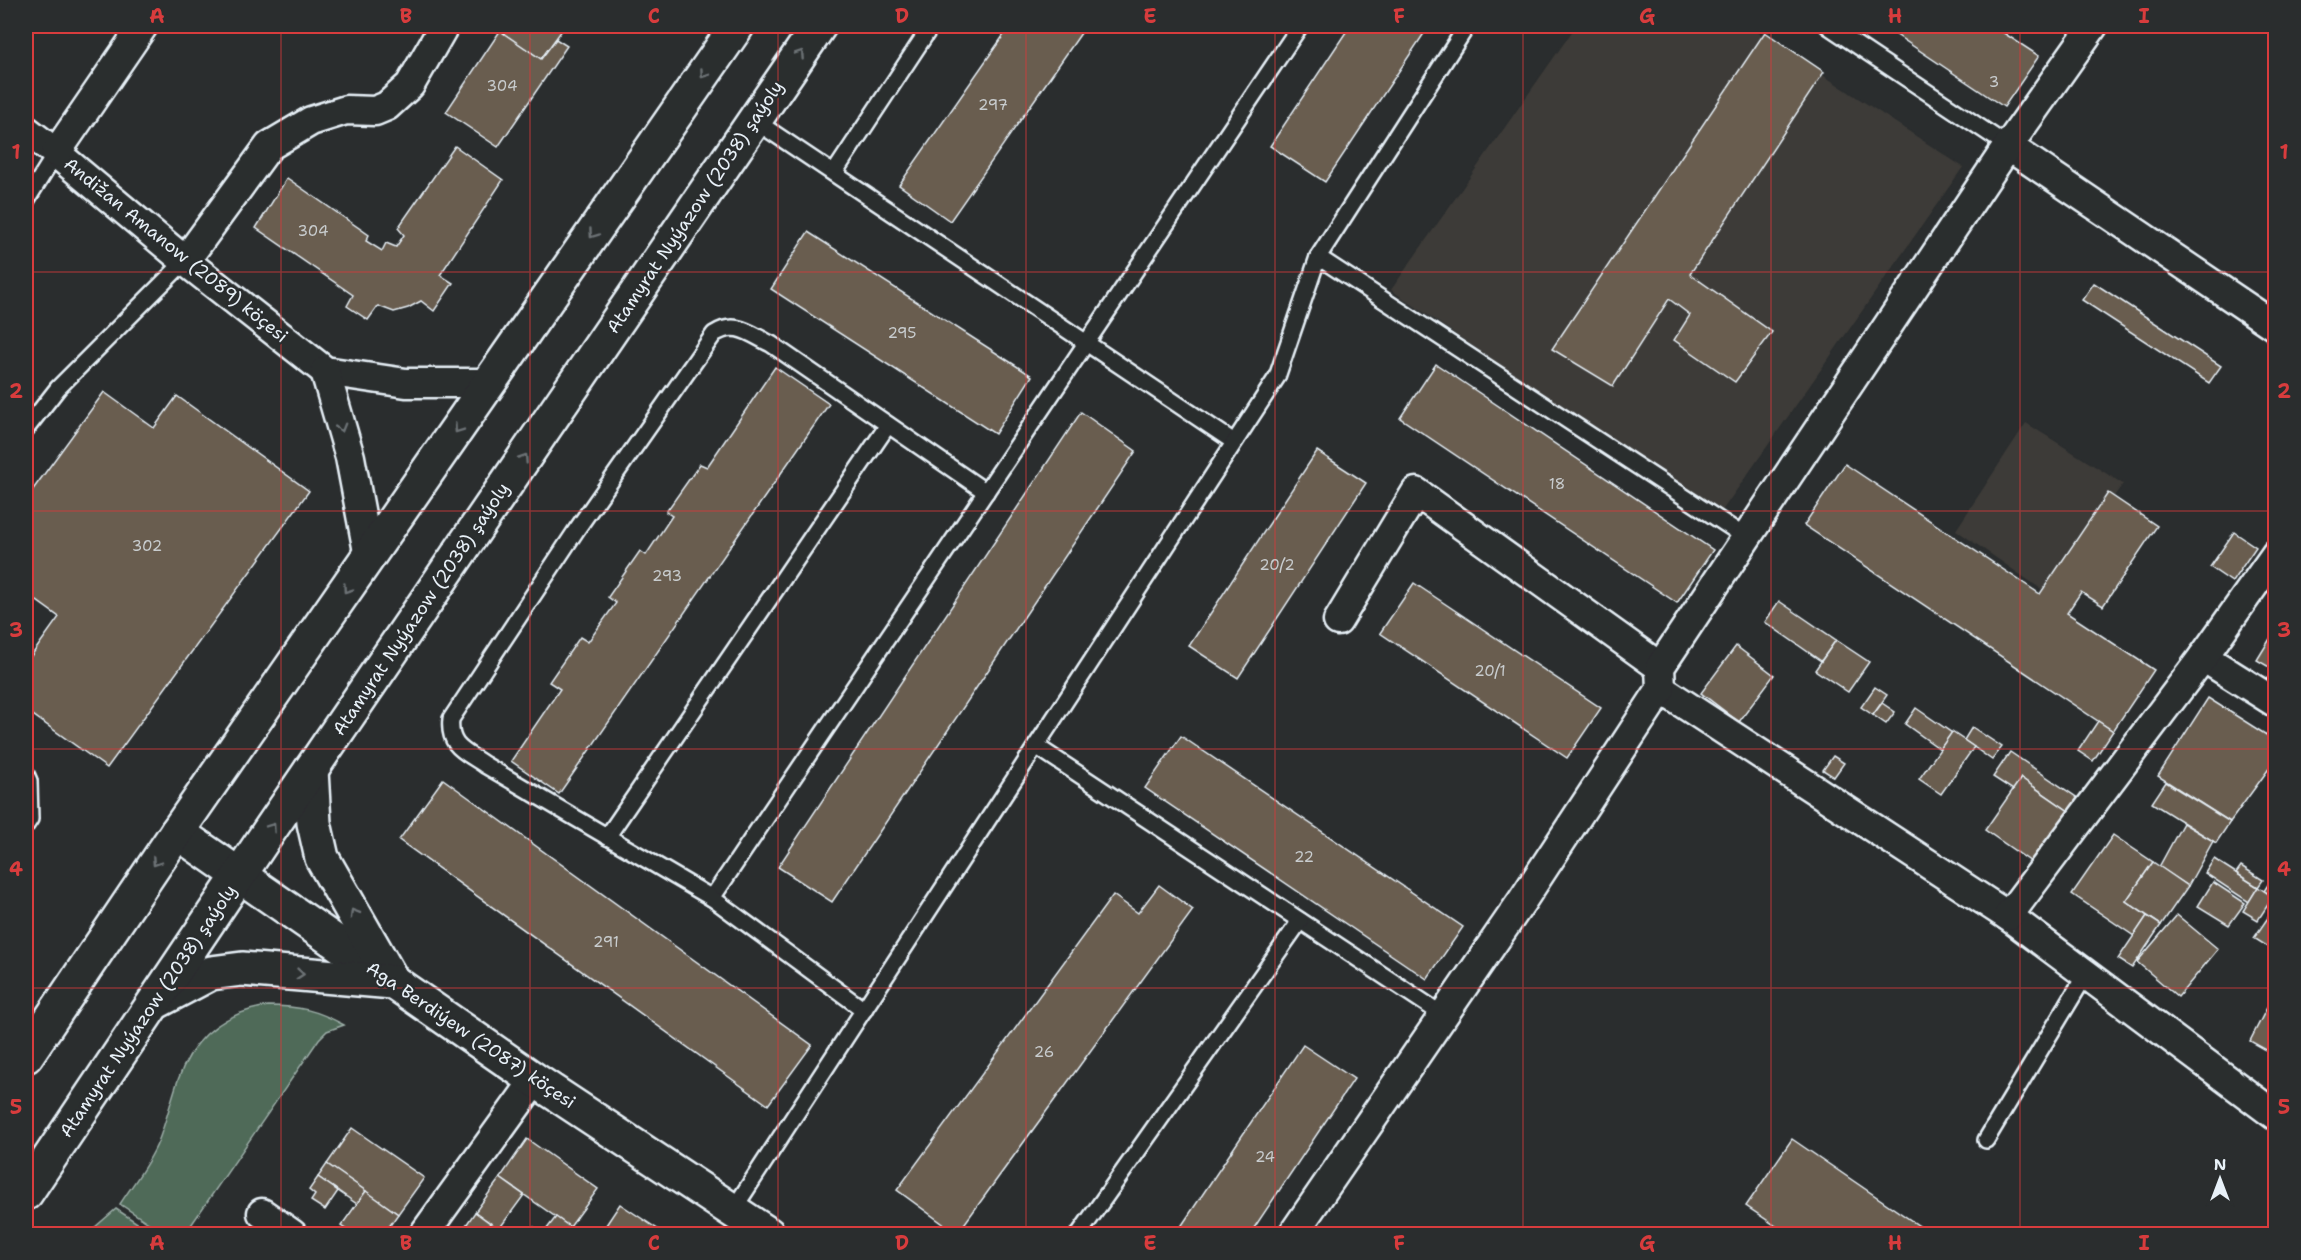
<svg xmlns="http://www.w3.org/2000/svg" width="2301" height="1260" viewBox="0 0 2301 1260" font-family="'Shantell Sans',sans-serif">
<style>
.built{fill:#3d3b38}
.green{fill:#506a59;stroke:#9caea8;stroke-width:1.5}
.building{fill:#695d50;stroke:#e8f1f8;stroke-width:1.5}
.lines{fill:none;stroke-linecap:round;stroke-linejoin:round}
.service-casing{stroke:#e8f1f8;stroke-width:20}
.minor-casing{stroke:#e8f1f8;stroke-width:33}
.tertiary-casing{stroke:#e8f1f8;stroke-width:38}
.primary-casing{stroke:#e8f1f8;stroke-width:38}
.service{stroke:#2a2d2e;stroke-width:15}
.minor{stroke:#2a2d2e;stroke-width:28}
.tertiary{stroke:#2a2d2e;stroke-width:33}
.primary{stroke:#2a2d2e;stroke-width:33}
.oneway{stroke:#6c7275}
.grid{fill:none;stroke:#d83c3d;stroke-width:1.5;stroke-opacity:0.55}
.labels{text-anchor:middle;stroke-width:4.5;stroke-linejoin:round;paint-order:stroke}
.number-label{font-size:15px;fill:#c8ccce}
.street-label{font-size:18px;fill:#e8f1f8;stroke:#2a2d2e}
.neatline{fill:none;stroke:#d83c3d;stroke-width:2}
.grid-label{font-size:20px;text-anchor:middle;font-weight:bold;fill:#d83c3d}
</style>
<rect width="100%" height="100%" fill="#2a2d2e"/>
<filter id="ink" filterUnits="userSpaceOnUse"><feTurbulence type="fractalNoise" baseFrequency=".0167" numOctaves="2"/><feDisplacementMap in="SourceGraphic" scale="12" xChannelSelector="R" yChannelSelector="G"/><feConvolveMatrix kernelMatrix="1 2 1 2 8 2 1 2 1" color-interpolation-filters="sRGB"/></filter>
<g filter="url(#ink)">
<g class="built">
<path d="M1576,26H1748L1963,167L1719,515L1391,290Z"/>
<path d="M2026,423L2123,484L2044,591L1956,530Z"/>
</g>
<g class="green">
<path d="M268,1006C299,1006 317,1010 344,1025L327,1031L319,1039L185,1234H165L120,1204C133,1184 149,1164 158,1142C166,1122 171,1100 178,1080C193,1037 223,1013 268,1006Z"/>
<path d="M116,1209L154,1234H87Z"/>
</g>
<g class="building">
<path d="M492,26H565L541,59Z"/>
<path d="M1010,26H1086L950,221L899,185Z"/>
<path d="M1350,26H1429L1325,182L1270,146Z"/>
<path d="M1883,26H1993L2039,56L2004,107Z"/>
<path d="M500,31L541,59L556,39L567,46L498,147L446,112Z"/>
<path d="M1765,32L1824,72L1690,274L1772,332L1735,382L1674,340L1690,315L1669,299L1613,386L1552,349Z"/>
<path d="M455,146L503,180L440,275L453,283L434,311L421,301L408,308L394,312L378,306L368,320L347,306L353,295L256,228L287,178L369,235L366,241L382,251L386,243L396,247L404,235L398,228Z"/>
<path d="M808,232L1032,376L995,434L771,289Z"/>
<path d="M2094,283L2221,366L2209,383L2082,300Z"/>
<path d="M1436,364L1713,550L1677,603L1400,418Z"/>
<path d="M775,367L829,404L559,794L511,761L560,689L549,682L580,637L588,642L616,603L608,597L640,551L646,555L672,516L666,512L700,464L707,467Z"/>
<path d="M104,392L154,428L177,396L309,491L107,768L26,710V663L59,617L26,593V499Z"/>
<path d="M1081,412L1136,451L832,902L778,867Z"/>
<path d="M1317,451L1366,483L1238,678L1189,646Z"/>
<path d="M1845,464L2040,594L2108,493L2157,526L2103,606L2081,592L2067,613L2154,670L2113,731L1804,525Z"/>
<path d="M2234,532L2256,547L2232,582L2210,567Z"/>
<path d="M1414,583L1601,708L1567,758L1380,633Z"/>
<path d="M1779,601L1836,640L1821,661L1765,622Z"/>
<path d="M2276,629V671L2257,660Z"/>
<path d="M1836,640L1869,662L1848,692L1815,670Z"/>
<path d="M1736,646L1774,675L1739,722L1701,693Z"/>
<path d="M1875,687L1887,695L1873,715L1861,707Z"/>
<path d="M2208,698L2276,741V759L2230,822L2158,776Z"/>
<path d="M1882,703L1895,712L1886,724L1873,715Z"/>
<path d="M1916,708L1952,733L1940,749L1905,724Z"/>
<path d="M2098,721L2113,731L2093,761L2078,751Z"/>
<path d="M1972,727L2002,747L1992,760L1964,740Z"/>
<path d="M1952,732L1974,747L1941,794L1919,779Z"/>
<path d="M1181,736L1463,927L1427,979L1145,788Z"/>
<path d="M2010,752L2082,801L2073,814L2021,778L2013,790L1993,777Z"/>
<path d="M1833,756L1844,763L1834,777L1823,770Z"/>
<path d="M2021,778L2073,814L2037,866L1985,830Z"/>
<path d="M443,779L812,1045L768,1105L399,840Z"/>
<path d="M2166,782L2230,822L2216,843L2152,803Z"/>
<path d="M2183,823L2213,841L2188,886L2159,867Z"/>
<path d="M2113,835L2153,862L2126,901L2147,916L2134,936L2072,894Z"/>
<path d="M2214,859L2258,887L2249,902L2205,873Z"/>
<path d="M2153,862L2188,886L2161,925L2126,901Z"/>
<path d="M2241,866L2263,880L2258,887L2236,873Z"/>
<path d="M2276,872V898L2264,891Z"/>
<path d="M2213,882L2245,903L2229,925L2198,906Z"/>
<path d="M1159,885L1193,910L957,1234L897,1190L1113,895L1138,913Z"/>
<path d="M2258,887L2273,897L2258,920L2243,911Z"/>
<path d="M2276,906V952L2254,938Z"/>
<path d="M2177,915L2218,949L2178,997L2137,962Z"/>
<path d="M2147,916L2161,925L2132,968L2118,959Z"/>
<path d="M2273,996L2276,997V1036L2268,1051L2250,1041Z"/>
<path d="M1303,1045L1354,1079L1250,1234H1176Z"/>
<path d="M352,1128L424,1178L398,1214L327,1164Z"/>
<path d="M527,1139L598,1189L570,1227L500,1178Z"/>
<path d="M1792,1139L1931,1234H1788L1746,1206Z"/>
<path d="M327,1164L366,1191L357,1204L318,1177Z"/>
<path d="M318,1177L338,1191L325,1210L311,1201L315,1195L309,1190Z"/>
<path d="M500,1178L524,1195L499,1229L475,1212Z"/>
<path d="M366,1191L398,1214L384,1234H353L341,1226Z"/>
<path d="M620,1204L665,1234H600Z"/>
<path d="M475,1212L490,1223L484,1234H460Z"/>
<path d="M556,1217L570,1227L565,1234H529L534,1227L543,1234Z"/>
</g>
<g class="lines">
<g class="service-casing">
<g id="service">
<path d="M1828,26L2008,146"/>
<path d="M754,120L1234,442"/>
<path d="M834,173L931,26"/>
<path d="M26,201L56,153"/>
<path d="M1318,257L1747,538"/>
<path d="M26,429L58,388L185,261"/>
<path d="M1036,746L1443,1015"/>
<path d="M26,774L29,781L30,819L26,825"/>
<path d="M607,837L888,425"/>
<path d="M712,898L1300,26"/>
<path d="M864,1010L712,898L485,765C465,751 448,747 451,719L577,529L714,334C736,320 750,334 771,344L986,492"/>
<path d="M1986,1140L2086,974"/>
<path d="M733,1210L1277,377L1318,257L1467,26"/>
<path d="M1079,1234L1300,921"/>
</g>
</g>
<g class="minor-casing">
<g id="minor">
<path d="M26,130L56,153L185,261L325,371L406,383H489"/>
<path d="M2008,146L2276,327"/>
<path d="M56,153L143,26"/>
<path d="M185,261L269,146L311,121L346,110L375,111L387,106L410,85L444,26"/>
<path d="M325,371L350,457L369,557"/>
<path d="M1338,621L1416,492L1660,667"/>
<path d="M2203,657L2276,703"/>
<path d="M1661,689L2008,916L2276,1116"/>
<path d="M2008,916L2203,657L2276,554"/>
<path d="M262,1213L292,1234"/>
<path d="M424,1234L535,1080"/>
<path d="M1293,1234L1522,901L1661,689L1660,667L2008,146L2093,26"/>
</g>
</g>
<g class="tertiary-casing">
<path id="tertiary" d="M177,832L535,1080L768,1234"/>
</g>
<g class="primary-casing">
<g id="primary">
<path d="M311,770L314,823L322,858L393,982"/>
<path d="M158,1001L211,973L242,969L393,982"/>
<path d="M26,1056L177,832L737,26"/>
<path d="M26,1193L263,840L819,26"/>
</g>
</g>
<use href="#service" class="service"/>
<use href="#minor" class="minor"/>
<use href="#tertiary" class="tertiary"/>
<use href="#primary" class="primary"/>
</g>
<defs><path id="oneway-chevron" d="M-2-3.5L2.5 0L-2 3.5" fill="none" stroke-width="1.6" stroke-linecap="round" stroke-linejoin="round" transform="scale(1.5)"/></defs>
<g class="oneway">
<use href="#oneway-chevron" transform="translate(800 54) rotate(-56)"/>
<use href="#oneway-chevron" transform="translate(704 74) rotate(125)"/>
<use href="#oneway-chevron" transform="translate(593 234) rotate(125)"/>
<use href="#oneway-chevron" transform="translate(341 428) rotate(74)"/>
<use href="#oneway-chevron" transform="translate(458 429) rotate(125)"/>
<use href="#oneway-chevron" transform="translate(524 458) rotate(-56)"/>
<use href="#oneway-chevron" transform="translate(347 589) rotate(125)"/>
<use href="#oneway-chevron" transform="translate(272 827) rotate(-55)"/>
<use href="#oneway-chevron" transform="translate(156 862) rotate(124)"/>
<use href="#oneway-chevron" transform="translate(354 913) rotate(-120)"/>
<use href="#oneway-chevron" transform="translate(300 974) rotate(5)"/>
</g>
</g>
<path class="grid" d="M281,26V1234M530,26V1234M778,26V1234M1026,26V1234M1275,26V1234M1523,26V1234M1771,26V1234M2020,26V1234M26,272H2276M26,511H2276M26,749H2276M26,988H2276"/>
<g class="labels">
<g class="number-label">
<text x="1994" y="87">3</text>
<text x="502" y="91">304</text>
<text x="993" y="110">297</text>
<text x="313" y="236">304</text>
<text x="902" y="338">295</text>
<text x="1557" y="489">18</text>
<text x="147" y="551">302</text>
<text x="1277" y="570">20/2</text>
<text x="667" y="581">293</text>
<text x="1490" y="676">20/1</text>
<text x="1304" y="862">22</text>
<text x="606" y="947">291</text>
<text x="1044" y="1057">26</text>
<text x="1265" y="1162">24</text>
</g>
<g class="street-label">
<text transform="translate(695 207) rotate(-56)" y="6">Atamyrat Nyýazow (2038) şaýoly</text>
<text transform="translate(176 250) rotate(39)" y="6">Andižan Amanow (2089) köçesi</text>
<text transform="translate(421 609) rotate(-56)" y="6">Atamyrat Nyýazow (2038) şaýoly</text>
<text transform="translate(148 1011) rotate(-56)" y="6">Atamyrat Nyýazow (2038) şaýoly</text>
<text transform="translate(471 1035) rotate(34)" y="6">Aga Berdiýew (2087) köçesi</text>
</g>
</g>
<rect width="2301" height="1260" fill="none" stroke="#2a2d2e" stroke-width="66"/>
<g transform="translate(2220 1179)" stroke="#2a2d2e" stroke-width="4.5" paint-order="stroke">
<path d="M0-4.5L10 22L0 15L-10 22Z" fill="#e8f1f8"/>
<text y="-9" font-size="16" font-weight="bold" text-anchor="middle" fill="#e8f1f8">N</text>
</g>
<rect x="33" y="33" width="2235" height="1194" class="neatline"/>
<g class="grid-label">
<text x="157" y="23">A</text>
<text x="406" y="23">B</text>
<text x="654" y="23">C</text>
<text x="902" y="23">D</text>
<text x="1150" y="23">E</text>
<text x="1399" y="23">F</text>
<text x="1647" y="23">G</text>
<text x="1895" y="23">H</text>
<text x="2144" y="23">I</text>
<text x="16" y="159">1</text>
<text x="2284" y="159">1</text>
<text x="16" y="398">2</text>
<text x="2284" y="398">2</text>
<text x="16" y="637">3</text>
<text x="2284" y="637">3</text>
<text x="16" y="876">4</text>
<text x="2284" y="876">4</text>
<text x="16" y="1114">5</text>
<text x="2284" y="1114">5</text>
<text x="157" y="1250">A</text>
<text x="406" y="1250">B</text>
<text x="654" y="1250">C</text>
<text x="902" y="1250">D</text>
<text x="1150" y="1250">E</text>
<text x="1399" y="1250">F</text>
<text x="1647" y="1250">G</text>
<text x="1895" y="1250">H</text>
<text x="2144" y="1250">I</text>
</g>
</svg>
